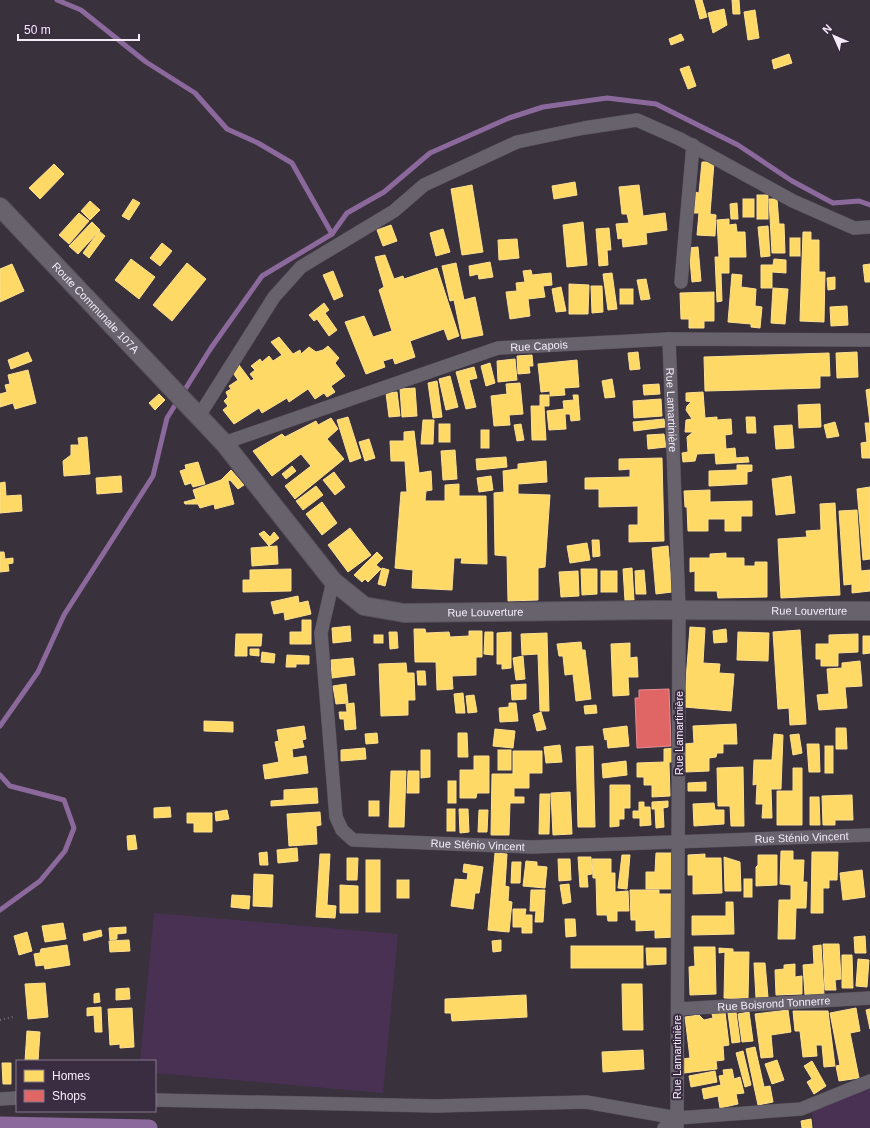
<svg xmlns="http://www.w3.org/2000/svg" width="870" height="1128" viewBox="0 0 870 1128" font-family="Helvetica,sans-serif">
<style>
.green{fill:#493154}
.homes{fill:#ffd966;stroke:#fcdf92}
.shops{fill:#e06666;stroke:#e68e92}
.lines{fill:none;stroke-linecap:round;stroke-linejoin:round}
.stream{stroke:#8c699c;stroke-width:5}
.canal{stroke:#8c699c;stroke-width:17}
.minor-casing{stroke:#57505a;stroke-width:14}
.secondary-casing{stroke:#57505a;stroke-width:20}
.path{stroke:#716c73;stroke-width:2.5;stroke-dasharray:1 3;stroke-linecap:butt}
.minor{stroke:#68626c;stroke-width:13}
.secondary{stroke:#68626c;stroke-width:18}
.labels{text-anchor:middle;stroke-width:4;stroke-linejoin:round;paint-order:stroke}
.street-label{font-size:11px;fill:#f5ecfa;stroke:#3a2c41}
</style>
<rect width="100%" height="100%" fill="#39313c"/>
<g class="green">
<path d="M154,913L398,934L383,1093L155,1073V1061H140Z"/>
<path d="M870,1088V1128H814L812,1111Z"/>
</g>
<g class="homes">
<path d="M695,0H702L707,17L700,19Z"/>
<path d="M732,0H739L740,14H733Z"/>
<path d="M724,9L727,25L713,33L708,13Z"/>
<path d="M755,10L759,38L748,40L744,12Z"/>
<path d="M681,34L684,40L671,45L669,39Z"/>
<path d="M789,54L792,63L774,69L772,60Z"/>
<path d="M689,66L696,86L688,89L680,69Z"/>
<path d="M702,162H714L710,214L716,215L715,236L697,235L699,213H694L695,192L699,193Z"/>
<path d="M54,164L64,174L40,199L29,188Z"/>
<path d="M575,182L577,195L554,199L552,186Z"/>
<path d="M472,185L483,252L462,255L451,189Z"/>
<path d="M639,185L643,216L665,213L667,230L646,233L647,244L623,247L622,238L618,239L616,224L629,223L627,214H622L619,187Z"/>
<rect x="757" y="195" width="11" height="24"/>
<path d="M133,199L140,203L129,220L122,216Z"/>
<rect x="743" y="199" width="11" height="18"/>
<path d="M769,199H777L779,224H784L785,253H772Z"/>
<path d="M90,201L100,210L90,220L81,211Z"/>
<path d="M737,203L738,219H731L730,204Z"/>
<path d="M79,213L89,221L69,244L59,235Z"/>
<path d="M729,219V225L736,224L737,232H745L746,257H729V273H721L722,301L717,302L715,257H719L717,220Z"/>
<path d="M92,222L100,230L78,254L69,246Z"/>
<path d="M583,222L587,265L567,267L563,225Z"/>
<path d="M391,225L397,241L383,246L377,230Z"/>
<path d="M768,226L770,256L761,257L758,227Z"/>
<path d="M609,228L611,250H607L608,265L599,266L596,229Z"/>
<path d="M443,229L450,252L436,256L430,233Z"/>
<path d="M99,231L105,236L89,258L83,253Z"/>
<path d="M803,232H811V240H819V272H825L824,322L800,321Z"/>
<rect x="790" y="238" width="10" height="18"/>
<path d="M517,239L519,258L499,260L498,240Z"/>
<path d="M162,243L172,251L160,266L150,258Z"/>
<path d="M698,247L701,281L692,282L689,248Z"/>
<path d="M385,255L394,279L403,276L404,279L437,268L459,336L448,340L444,329L410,341L415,357L395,364L393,358L383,361L385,367L366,374L345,322L364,316L373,337L392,331L379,290L384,287L375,257Z"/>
<path d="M131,259L155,277L139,299L115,280Z"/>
<path d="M774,259L786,260V273L772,272V288H761V265H773Z"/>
<path d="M490,262L493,277L479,279L478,274L470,276L469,266Z"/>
<path d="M187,263L206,279L172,321L153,305Z"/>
<path d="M456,263L464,300L475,297L483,335L462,339L454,300L450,301L442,266Z"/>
<path d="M12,264L24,291L0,302V269Z"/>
<path d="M870,264V282H865L863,265Z"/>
<path d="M531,270L532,275L551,273L552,285L543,286L545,297L528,299L530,316L510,319L506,292L517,291L516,283L525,282L523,271Z"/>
<path d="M333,271L343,296L334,300L323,275Z"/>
<path d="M612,273L617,309L608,310L603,274Z"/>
<path d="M732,274L742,275L741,287L756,289L755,306L762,307L760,328L751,327V324L728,322Z"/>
<path d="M835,277V289L828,290L827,278Z"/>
<path d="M646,279L650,299L641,300L637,280Z"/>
<path d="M569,284L589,285L588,314H569Z"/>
<path d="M591,286H602L603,312L592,313Z"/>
<path d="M561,287L566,311L556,312L552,289Z"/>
<path d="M773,288L788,289L785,324L771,323Z"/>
<rect x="620" y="289" width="13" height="15"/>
<path d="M714,292V321H704V328H689V319H681L680,293Z"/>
<path d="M324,303L329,310L325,313L337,330L329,336L317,319L314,321L309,315Z"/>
<path d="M847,306L848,325L831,326L830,307Z"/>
<path d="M279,337L293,354L300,350L301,354L309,347L316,352L323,350L328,346L339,358L335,363L345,376L331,386L335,392L327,397L324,393L315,399L308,389L289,402L287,398L262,413L259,408L234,424L223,410L228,406L224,401L228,397L226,392L231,389L229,386L238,380L231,370L239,365L251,381L254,379L250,374L255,370L251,366L260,359L262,362L269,356L273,361L282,355L271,342Z"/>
<path d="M28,352L32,361L11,369L8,360Z"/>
<path d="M638,352L640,369L630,370L628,353Z"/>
<path d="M857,352L858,377L837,378L836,353Z"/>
<path d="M829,353L830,376H820V388L705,391L704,357Z"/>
<path d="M532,355L533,366H529L530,373L518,374L517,356Z"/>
<path d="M515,359L517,380L498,382L497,361Z"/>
<path d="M577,360L579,387L564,388L565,395L550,396V391L541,392L538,364Z"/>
<path d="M490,363L495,383L486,386L481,366Z"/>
<path d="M474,367L477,378L469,380L476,407L466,409L456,372Z"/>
<path d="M28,370L36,403L15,409L13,403L0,407V394L7,392L5,385L10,384L8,375Z"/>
<path d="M450,376L458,407L446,410L439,379Z"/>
<path d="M612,379L615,397L605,398L602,381Z"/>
<path d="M437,381L442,417L433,418L428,383Z"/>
<path d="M520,383L523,414L509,415L510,425L494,426L491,396L507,394L506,384Z"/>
<path d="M659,384L660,394L644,395L643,385Z"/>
<path d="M415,388L417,416L402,417L400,389Z"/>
<path d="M870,389V458H862L861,443L867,442L865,423H870L866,390Z"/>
<path d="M397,392L400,416L389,417L386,393Z"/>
<path d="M703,392L705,418L717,417V420L731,419L732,434L725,435L726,449L735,448L736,458L748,457L749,462L716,464L715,453L697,454L695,461L683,462L682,453L688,452L687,437L693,432H685L686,420L692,419L686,410L687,406L691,402L686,401V393Z"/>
<path d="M159,394L165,400L155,410L149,403Z"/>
<path d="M540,395H549V406H544L546,440H532L531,406H540Z"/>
<path d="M573,395H578L580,420L571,421L570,414H565L566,429L549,430L547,411L564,409L563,401L574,400Z"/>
<path d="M661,399L662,416L634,418L633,401Z"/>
<path d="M820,404L821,427L799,428L798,405Z"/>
<path d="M348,417L361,458L350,462L337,420Z"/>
<path d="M746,417H755L756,433H747Z"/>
<path d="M331,418L338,429L327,439L344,459L295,499L285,486L311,466L301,454L272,476L253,451L282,434L285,437L316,421L318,425Z"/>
<path d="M664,419L665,427L634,431L633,422Z"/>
<path d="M423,420H434L433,444H421Z"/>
<path d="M835,422L839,436L827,438L824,425Z"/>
<rect x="439" y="424" width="11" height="18"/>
<path d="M521,424L524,440L517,441L514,425Z"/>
<path d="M792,425L794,448L776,449L774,426Z"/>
<rect x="481" y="430" width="8" height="18"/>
<path d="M414,431L419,473L431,471L432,490L426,491L425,501H445V485L459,484V496H486L487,564L461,563L462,558H454L452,590L412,588L413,570L395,568L401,492H407L405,461H391L390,441H404V432Z"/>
<path d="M664,434L666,447L648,449L647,435Z"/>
<path d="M87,437L90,474L64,476L63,461L71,455V445H79L78,438Z"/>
<path d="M369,439L375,458L365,461L359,442Z"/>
<path d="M455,450L457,479L443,480L441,451Z"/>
<path d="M506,457L507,467L477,470L476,459Z"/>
<path d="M662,458L664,541L629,542V525H638V506L599,507V489H585V478L630,477V469L619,470V459Z"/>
<path d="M546,461L547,482L518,484V494L550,495L545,567L538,568V600L508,601L507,556L495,555L494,493L504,492L503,471L518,469V464Z"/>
<path d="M198,462L205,484L193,487L191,483L185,485L180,471L186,469L185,465Z"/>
<path d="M737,465H752V471L747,472V484L709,486V471L737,470Z"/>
<path d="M292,466L296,471L286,479L282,474Z"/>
<path d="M231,470L244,485L238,489L230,480L228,481L234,504L215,509L214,504L200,508L198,504H185L184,502L196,499L193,490L221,480Z"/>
<path d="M334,472L345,487L335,495L323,480Z"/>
<path d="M121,476L122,492L97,494L96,478Z"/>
<path d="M491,476L493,490L479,492L477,478Z"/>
<path d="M791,476L795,513L776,515L772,479Z"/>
<path d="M5,482L6,496L21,495L22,511L0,513V483Z"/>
<path d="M316,486L323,495L303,510L296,501Z"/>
<path d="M870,487V559L863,560L857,489Z"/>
<path d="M710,490V502L752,501V516H741V531H725V519H708V531H688L687,507H685L684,491Z"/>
<path d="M322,502L337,523L322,535L306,514Z"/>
<path d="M835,503L840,595L781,598L778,539L807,537L806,531L821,530L820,504Z"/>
<path d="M857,510L861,571L870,570V591L852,593V584L844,585L839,511Z"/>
<path d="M350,528L371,555L348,572L328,545Z"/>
<path d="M264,531L270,537L274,532L279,538L269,546L259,534Z"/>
<path d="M592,540H599L600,556L593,557Z"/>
<path d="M587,543L590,560L570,563L567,546Z"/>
<path d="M277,546L278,564L252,566L251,548Z"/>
<path d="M668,546L672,592L656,594L652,548Z"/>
<path d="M0,552H4L5,559L13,558V563L8,564L9,571L0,572Z"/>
<path d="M377,552L383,558L376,565L381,569L368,582L365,579L362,582L354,575Z"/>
<path d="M726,553V558H744V566H755V562H767V597L718,598L717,591H695V571L690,572V558H710V554Z"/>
<path d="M382,568L389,570L385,586L378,584Z"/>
<path d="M632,568L634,600L625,601L623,569Z"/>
<path d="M291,569V591L243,592V580H250V570Z"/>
<path d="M581,569H597V594L582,595Z"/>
<path d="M644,570L646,594H636L635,571Z"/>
<path d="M578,571L579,596L561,597L559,572Z"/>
<rect x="601" y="571" width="16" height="21"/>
<path d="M298,596L299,603L308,601L311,614L285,620L284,612L274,614L271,602Z"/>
<path d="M302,620H311V644H290V632H302Z"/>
<path d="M350,626L351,641L333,643L332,628Z"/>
<path d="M690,627L705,628L703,663L720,664L719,673L734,674L731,711L684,707Z"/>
<path d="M414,629H425L426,633L449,632L450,637L469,636V631H482V657H476V675L452,676L453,689L437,690L436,662H415Z"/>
<path d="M726,629L727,642L714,643L713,631Z"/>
<path d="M800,630L806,724L790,725L789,708L778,709L773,632Z"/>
<path d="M389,632H397L398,648L390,649Z"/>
<path d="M485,632H493V655L484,654Z"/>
<path d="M511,632V668L502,669V664H497V633Z"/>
<path d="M738,632L769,633L768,661L737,660Z"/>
<path d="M547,633L549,711H540L538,654L522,655L521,634Z"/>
<path d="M236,634H262L261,646H247V656H235Z"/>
<path d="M858,634V652L838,653V666H821V659H816V644H829V635Z"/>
<rect x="374" y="635" width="9" height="8"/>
<path d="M863,636H870V653L863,654Z"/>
<path d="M581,642L582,650H585L591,699L576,701L573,674L565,675L563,656H559L557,644Z"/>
<path d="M630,643V658L637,657L638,677H628L629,695L613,696L611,644Z"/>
<path d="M250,649H259V656L250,655Z"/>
<path d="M262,652L275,654L274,663L261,662Z"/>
<path d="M287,655L309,656V664H296V667H286Z"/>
<path d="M523,656L525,679L516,680L513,658Z"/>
<path d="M353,658L355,675L332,678L331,660Z"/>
<path d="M860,661L862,686L845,687L847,708L819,710L817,695L829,694L827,669L842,668V663Z"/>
<path d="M406,663L407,673H414L415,700H408V715L381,716L379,664Z"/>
<path d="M417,671H425L426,685H418Z"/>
<path d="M346,684L348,703L336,704L333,686Z"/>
<path d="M526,684V699L512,700L511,685Z"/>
<path d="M463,693L465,713H456L454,694Z"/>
<path d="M474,695L477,712L468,713L466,696Z"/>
<path d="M354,703L356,729L345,730L344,719H340L339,712H347L346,704Z"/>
<path d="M509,703H516L518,721L500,722L499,708L509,707Z"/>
<path d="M596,705L597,713L585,714L584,706Z"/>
<path d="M541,712L546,729L537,731L533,715Z"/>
<path d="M204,721L233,722V732L204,731Z"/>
<path d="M736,724L737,744H723V753H717L716,757L709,758V771L686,772L685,744L694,743L693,726Z"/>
<path d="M304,726L306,739L302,740L304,747L292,749L293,758L306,756L308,773L265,779L263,765L279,762L275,742L279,741L277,730Z"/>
<path d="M627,726L629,746L608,748L607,739L605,740L603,729Z"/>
<path d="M836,728H846L847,749H836Z"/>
<path d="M495,729L515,731L513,748L493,746Z"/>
<path d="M377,733L378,743L366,744L365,734Z"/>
<path d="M458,733H467L468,757H458Z"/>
<path d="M774,734L783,735L781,789H771L772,818H762L763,804H756L757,784L753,785L754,760H772Z"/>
<path d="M799,734L802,753L793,755L790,735Z"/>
<path d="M807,744H819L820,772H809Z"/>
<path d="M560,745L562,762L546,763L544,747Z"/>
<path d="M593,746L595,827H578L576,747Z"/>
<rect x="825" y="746" width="8" height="27"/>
<path d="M365,748L366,759L341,761V750Z"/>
<path d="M675,748L676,762H669L670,796L652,797V785H644V777H637V763L664,762V749Z"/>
<path d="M421,750H430V777L421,778Z"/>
<rect x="498" y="750" width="13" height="20"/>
<path d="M513,751H542V773H529V788H514V797H524V803H510L509,835H491L492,774H513Z"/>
<path d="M474,756H489V793H477L476,798H460V770H474Z"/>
<path d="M626,761L627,775L603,778L602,764Z"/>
<path d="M743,767L744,826H731L730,806H718L717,768Z"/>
<path d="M793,768H802V825H777V791H793Z"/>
<path d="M391,771H406L404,827H389Z"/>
<path d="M408,771H419V793H407Z"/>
<rect x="448" y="781" width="8" height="22"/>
<path d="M706,782V791H688V783Z"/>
<path d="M610,785H630V808H624V819H619V826L610,827Z"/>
<path d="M317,788L318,803L271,806V801L284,800V790Z"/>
<path d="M570,792L572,834L553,835L551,793Z"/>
<path d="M540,794H550L549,834H539Z"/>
<path d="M852,795L853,820H835V825H823L822,796Z"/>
<path d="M810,797H819L820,825H810Z"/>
<rect x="369" y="801" width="10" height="15"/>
<path d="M668,801V807L663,808L664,827L656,828L655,809H652V802Z"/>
<path d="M639,802H644V807H650L651,825L640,826V818H633V811H639Z"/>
<path d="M714,803L715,810H724V824L694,826L693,804Z"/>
<path d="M170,807L171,817L154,818V808Z"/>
<rect x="447" y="809" width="8" height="22"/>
<path d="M459,809H468L469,832L460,833Z"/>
<path d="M227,810L229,819L216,821L215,812Z"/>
<path d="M479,810H488L487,832H478Z"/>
<path d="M320,812L321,825L316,826L317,844L289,846L287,814Z"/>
<path d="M187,813H212V832H194V823H187Z"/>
<path d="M135,835L137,849L128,850L127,836Z"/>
<path d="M297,848L298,861L278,863L277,850Z"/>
<path d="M781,851H793V860H804L803,882H807L806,908H796L795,939H778L779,900H791V885L780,884Z"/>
<path d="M267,852L268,865H260L259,853Z"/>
<path d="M812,852H838L837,880H829V888H823V913H811Z"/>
<path d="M495,853L507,854L505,886L509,887L508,901L512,902L509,932L488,930Z"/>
<path d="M656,853H672V889H646V872H655Z"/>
<path d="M320,854H330L327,905L336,906L335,918L316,917Z"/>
<path d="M705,854V858H721L722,893L693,894V875H688V855Z"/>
<path d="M622,855H630L627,889L618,888Z"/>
<path d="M758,855H777V885L756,886V867L758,865Z"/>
<path d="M578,857H591L592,874L587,875L588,887H580Z"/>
<path d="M724,857L740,862L741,891H725Z"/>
<path d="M347,858H358L357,880H347Z"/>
<path d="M558,859H570L571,880L559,881Z"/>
<path d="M592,859H611V873H615V892L628,891L629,911H617V921H608L607,915H597L596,878H593Z"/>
<rect x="366" y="860" width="14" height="52"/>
<path d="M526,861L537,862V866L547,867L545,888L523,886Z"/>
<path d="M512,862H521L520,883H511Z"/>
<path d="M464,864L483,867L479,893H475L473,909L451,906L455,879L467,880L468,873L463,872Z"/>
<path d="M862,870L865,897L843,900L840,873Z"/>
<path d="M254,874L273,875L272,907L253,906Z"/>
<rect x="744" y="879" width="8" height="18"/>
<rect x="397" y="880" width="12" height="18"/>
<path d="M569,884L571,902L563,904L560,885Z"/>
<path d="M340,885L358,886V913H340Z"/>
<path d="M531,890H545L543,922H535L536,911H530Z"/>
<path d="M630,890H659V894H678L675,937L655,938V930L636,931V920H631Z"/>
<path d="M232,895L250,896L249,909L231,907Z"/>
<path d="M726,902H733L734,934L692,935V916H726Z"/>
<path d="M513,909H526L525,915H532V933H522V927H513Z"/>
<path d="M565,919H575L576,936L566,937Z"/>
<path d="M63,923L66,939L45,942L42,926Z"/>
<path d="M126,927V933L117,934V939L110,940L109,928Z"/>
<path d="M101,930L102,936L84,941L83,934Z"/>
<path d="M27,932L32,951L19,955L14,936Z"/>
<path d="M865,936L866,953H855L854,937Z"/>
<path d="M129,940L130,951L110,952L109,941Z"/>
<path d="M501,940V951L493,952L492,941Z"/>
<path d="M823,944H839L841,979L835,980L836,990H825Z"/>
<path d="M67,945L70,965L45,969L44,965L36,966L34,954L40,953L41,949Z"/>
<path d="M821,945L824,994L805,995L803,965L814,964L813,946Z"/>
<rect x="571" y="946" width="72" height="22"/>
<path d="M694,947H715L716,994L690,995L689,967L695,966Z"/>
<path d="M646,948H666V964L647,965Z"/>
<path d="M719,948L733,949V952H749L748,999L724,998L725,952L719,953Z"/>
<path d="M842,955H852L853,988H842Z"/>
<path d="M858,959L869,960L867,987L856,986Z"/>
<path d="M754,963H765L768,997L756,998Z"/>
<path d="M795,964V977L802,976V994L776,995L775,970L784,969V965Z"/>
<path d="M45,983L48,1017L28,1019L25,984Z"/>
<path d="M622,984H642L643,1030H623Z"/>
<path d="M129,988L130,999L116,1000V989Z"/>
<path d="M99,993L100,1002L94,1003V994Z"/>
<path d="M526,995L527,1017L452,1021L451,1013H445V999Z"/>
<path d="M101,1007L102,1032H95L94,1015L87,1016V1008Z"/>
<path d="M132,1008L134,1047L120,1048V1044L110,1045L108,1009Z"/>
<path d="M856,1008L860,1031L850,1033L859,1078L839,1081L836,1066L840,1065L830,1013Z"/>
<path d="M870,1009V1029L866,1010Z"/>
<path d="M788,1010L791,1032L771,1035L773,1057L761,1058L755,1014Z"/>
<path d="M793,1011H828L835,1066L824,1067L822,1045H816L817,1056L803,1057L800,1031H795Z"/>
<path d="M725,1012L729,1045L723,1046L724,1060L716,1061L717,1069L684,1073L682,1059L690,1058L685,1017L699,1015L704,1020L713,1018L712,1014Z"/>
<path d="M736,1012L740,1042L732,1043L728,1013Z"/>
<path d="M749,1012L753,1041L742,1042L738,1014Z"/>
<path d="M27,1031L40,1032L38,1061H25Z"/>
<path d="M755,1047L764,1087L770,1086L773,1102L758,1105L746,1049Z"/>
<path d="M643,1050L644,1069L603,1072L602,1052Z"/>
<path d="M743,1051L751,1085L745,1087L736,1053Z"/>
<path d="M777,1060L784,1080L772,1084L765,1064Z"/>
<path d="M812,1061L826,1086L814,1094L807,1082L812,1079L804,1066Z"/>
<path d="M2,1063H11V1084H3Z"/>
<path d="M732,1069L734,1079L740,1077L744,1093L736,1094L738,1104L720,1108L718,1096L704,1099L702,1089L721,1085L719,1076L724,1075L723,1070Z"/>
<path d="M715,1071L717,1082L691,1087L689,1076Z"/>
<path d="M811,1119L812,1128H802L801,1121Z"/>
</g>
<path class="shops" d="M669,689L671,746L637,748L635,698H639V690Z"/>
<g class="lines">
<g class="stream">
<path d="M332,234L347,213L384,192L430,153L509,118L543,107L607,98L656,104L738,145L792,181L833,203L859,201L870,205"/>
<path d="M0,726L38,672L64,615L153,476L167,418L211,348L262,276L332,234L292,163L258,143L227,129L195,93L146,62L81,10L57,0"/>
<path d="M0,775L10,786L64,800L74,828L65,851L40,881L0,910"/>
</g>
<path class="canal" d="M0,1125L149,1128"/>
<g class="minor-casing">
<g id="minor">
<path d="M681,282L693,145"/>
<path id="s1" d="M669,339L679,610L677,1128"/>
<path d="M199,416L274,297L301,267L394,211L424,185L517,142L584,128L637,120L680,139L793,201L854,228L870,227"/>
<path id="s2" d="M224,443L498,348L669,339L870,340"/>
<path id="s3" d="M333,581L321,633L336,817L342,830L353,840L532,847L870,835"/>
<path id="s4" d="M678,1009L870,998"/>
<path d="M0,1099L17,1098"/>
<path d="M155,1100L436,1106L586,1102L677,1118L801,1109L870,1081"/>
<path d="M664,1128L677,1118"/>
</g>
</g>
<g class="secondary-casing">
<g id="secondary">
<path id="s5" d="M0,207L224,443L333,581L364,606L404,613L655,610L870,611"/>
</g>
</g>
<path class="path" d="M0,1020L13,1017"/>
<use href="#minor" class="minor"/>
<use href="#secondary" class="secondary"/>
</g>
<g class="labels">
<g class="street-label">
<text dy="4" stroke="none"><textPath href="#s5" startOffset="139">Route Communale 107A</textPath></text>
<text dy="4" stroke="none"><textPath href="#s2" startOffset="331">Rue Capois</textPath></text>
<text dy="4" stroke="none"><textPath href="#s1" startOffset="71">Rue Lamartinière</textPath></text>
<text dy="4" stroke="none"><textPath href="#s5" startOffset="987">Rue Louverture</textPath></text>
<text dy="4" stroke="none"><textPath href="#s5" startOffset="663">Rue Louverture</textPath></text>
<text transform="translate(679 733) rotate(-90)" y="4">Rue Lamartinière</text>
<text dy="4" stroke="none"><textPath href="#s3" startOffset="716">Rue Sténio Vincent</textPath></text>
<text dy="4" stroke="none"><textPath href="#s3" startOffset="392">Rue Sténio Vincent</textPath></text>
<text dy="4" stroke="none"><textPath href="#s4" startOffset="96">Rue Boisrond Tonnerre</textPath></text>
<text transform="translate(677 1057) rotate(-90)" y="4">Rue Lamartinière</text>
</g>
</g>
<rect x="16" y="1060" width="140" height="52" fill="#3a2c41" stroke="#85798b"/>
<rect x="24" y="1070" width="20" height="12" fill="#ffd966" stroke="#85798b"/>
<text x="52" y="1080" font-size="12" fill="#f5ecfa">Homes</text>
<rect x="24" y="1090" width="20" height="12" fill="#e06666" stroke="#85798b"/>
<text x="52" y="1100" font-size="12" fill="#f5ecfa">Shops</text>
<g transform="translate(834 36) rotate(315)" stroke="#3a2c41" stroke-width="3" paint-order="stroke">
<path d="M0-3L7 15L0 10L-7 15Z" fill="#f5ecfa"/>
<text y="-6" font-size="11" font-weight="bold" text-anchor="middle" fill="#f5ecfa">N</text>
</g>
<path d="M18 34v6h121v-6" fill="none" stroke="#f5ecfa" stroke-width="2"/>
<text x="24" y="34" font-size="12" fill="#f5ecfa" stroke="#3a2c41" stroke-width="3" paint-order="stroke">50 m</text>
</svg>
